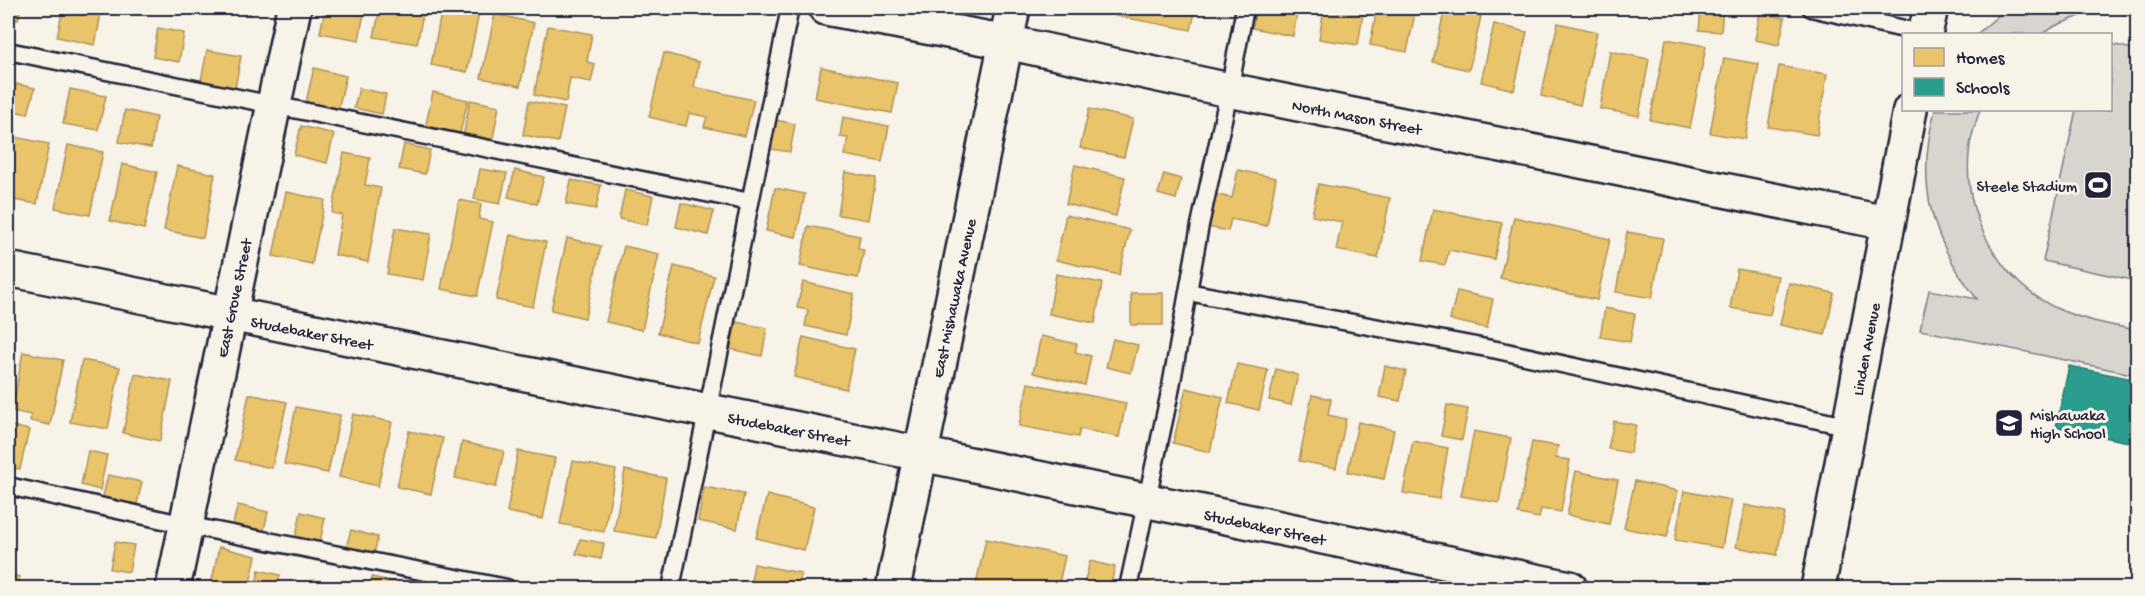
<svg xmlns="http://www.w3.org/2000/svg" width="2145" height="596" viewBox="0 0 2145 596" font-family="'Gochi Hand',sans-serif">
<style>
.green{fill:#d8d5cf;stroke:#7d7c85;stroke-width:1.5}
.homes{fill:#e9c46a;stroke:#ad935c;stroke-width:1.5}
.schools{fill:#2a9d8f;stroke:#287876;stroke-width:1.5}
.lines{fill:none;stroke-linecap:round;stroke-linejoin:round}
.service-casing{stroke:#22223b;stroke-width:21}
.minor-casing{stroke:#22223b;stroke-width:38}
.tertiary-casing{stroke:#22223b;stroke-width:38}
.service{stroke:#f7f3e8;stroke-width:16}
.minor{stroke:#f7f3e8;stroke-width:33}
.tertiary{stroke:#f7f3e8;stroke-width:33}
.labels{text-anchor:middle;stroke-width:6;stroke-linejoin:round;paint-order:stroke}
.street-label{font-size:16px;fill:#22223b;stroke:#f7f3e8}
.poi-label{font-size:16px;fill:#22223b;stroke:#f7f3e8;text-anchor:end}
</style>
<rect width="100%" height="100%" fill="#f7f3e8"/>
<filter id="ink" filterUnits="userSpaceOnUse"><feTurbulence type="fractalNoise" baseFrequency=".0167" numOctaves="2"/><feDisplacementMap in="SourceGraphic" scale="12" xChannelSelector="R" yChannelSelector="G"/><feConvolveMatrix kernelMatrix="1 2 1 2 8 2 1 2 1" color-interpolation-filters="sRGB"/></filter>
<g filter="url(#ink)">
<g class="green">
<path d="M2007,8H2128L2080,16L2055,26L2042,34H1977Z"/>
<path d="M2111,44L2137,50V281L2043,261L2076,110H2110Z"/>
<path d="M1935,110H1980C1975,124 1970,139 1969,154C1963,216 2001,283 2058,309C2083,320 2110,325 2137,330V375L1920,330L1929,290L1977,299C1931,240 1915,184 1935,110Z"/>
</g>
<g class="homes">
<path d="M8,8H21L18,20L8,18Z"/>
<path d="M63,8L102,9L95,45L57,37Z"/>
<path d="M219,8H251L250,15Z"/>
<path d="M325,8H365L359,40L320,33Z"/>
<path d="M380,8L424,9L417,44L374,37Z"/>
<path d="M442,8H480L467,72L431,65Z"/>
<path d="M1118,8H1196L1191,30L1116,16Z"/>
<path d="M1256,8H1298L1293,36L1252,28Z"/>
<path d="M1324,8H1364L1358,45L1319,39Z"/>
<path d="M1377,8H1416L1407,52L1370,45Z"/>
<path d="M1445,8L1481,16L1469,70L1433,62Z"/>
<path d="M1549,8H1571L1570,13L1549,9Z"/>
<path d="M1701,8H1723L1721,32L1699,30Z"/>
<path d="M1760,13L1785,18L1779,45L1755,40Z"/>
<path d="M495,14L534,23L520,86L481,78Z"/>
<path d="M1558,23L1597,32L1580,105L1541,96Z"/>
<path d="M1494,24L1527,32L1514,90L1481,82Z"/>
<path d="M548,26L592,34L587,62L595,64L591,82L570,78L566,102L534,95Z"/>
<path d="M158,28L184,33L179,62L153,57Z"/>
<path d="M1666,39L1706,46L1690,128L1650,120Z"/>
<path d="M207,50L241,56L235,88L201,81Z"/>
<path d="M1610,51L1649,59L1639,116L1600,109Z"/>
<path d="M664,53L699,62L694,87L754,100L745,136L704,127L707,117L689,113L686,126L649,117Z"/>
<path d="M1724,58L1759,64L1745,139L1710,133Z"/>
<path d="M1779,66L1827,74L1817,135L1768,127Z"/>
<path d="M821,67L898,83L892,113L815,98Z"/>
<path d="M314,68L346,76L338,110L306,102Z"/>
<path d="M16,84L35,88L28,114L9,110Z"/>
<path d="M359,88L386,94L382,114L354,108Z"/>
<path d="M70,89L106,96L98,130L63,124Z"/>
<path d="M433,92L468,100L459,137L425,129Z"/>
<path d="M470,100L499,106L492,143L463,137Z"/>
<path d="M529,101L565,108L558,142L523,135Z"/>
<path d="M1089,109L1133,119L1124,157L1080,148Z"/>
<path d="M125,110L156,117L151,148L119,142Z"/>
<path d="M843,117L889,126L882,162L844,155L848,138L840,137Z"/>
<path d="M776,120L795,124L790,152L770,149Z"/>
<path d="M301,126L334,134L327,163L294,155Z"/>
<path d="M10,136L49,144L37,204L8,199V150Z"/>
<path d="M404,144L430,150L425,174L399,169Z"/>
<path d="M68,145L103,152L90,215L55,208Z"/>
<path d="M344,153L370,158L365,185L381,188L368,262L335,255L342,215L332,213Z"/>
<path d="M122,164L157,172L144,229L110,221Z"/>
<path d="M1075,165L1125,177L1116,216L1066,204Z"/>
<path d="M177,166L215,174L203,238L164,230Z"/>
<path d="M480,169L507,173L500,204L474,199Z"/>
<path d="M515,170L544,177L537,204L508,197Z"/>
<path d="M1238,170L1276,178L1267,226L1231,219L1228,231L1207,227L1213,194L1232,198Z"/>
<path d="M845,172L876,178L869,220L838,215Z"/>
<path d="M1164,174L1181,179L1176,199L1158,194Z"/>
<path d="M571,180L601,185L596,209L566,204Z"/>
<path d="M1318,184L1390,198L1378,258L1336,250L1342,222L1312,216Z"/>
<path d="M775,188L805,194L796,237L766,231Z"/>
<path d="M625,190L653,196L647,225L619,219Z"/>
<path d="M286,192L325,200L312,264L273,256Z"/>
<path d="M459,200L481,204L479,219L493,222L477,296L441,289Z"/>
<path d="M681,203L714,211L708,235L676,227Z"/>
<path d="M1433,209L1502,223L1494,259L1449,250L1445,265L1422,261Z"/>
<path d="M1066,215L1130,230L1119,275L1056,260Z"/>
<path d="M1514,217L1610,239L1597,300L1500,278Z"/>
<path d="M808,226L860,236L858,249L864,250L858,278L800,266Z"/>
<path d="M395,228L431,234L423,280L387,274Z"/>
<path d="M1627,232L1663,238L1652,298L1616,292Z"/>
<path d="M510,235L546,242L533,307L496,300Z"/>
<path d="M567,238L601,246L585,318L551,310Z"/>
<path d="M624,246L659,254L642,330L606,322Z"/>
<path d="M674,266L714,276L698,343L658,333Z"/>
<path d="M1737,269L1778,276L1770,315L1730,308Z"/>
<path d="M1056,274L1102,283L1095,323L1049,314Z"/>
<path d="M803,282L854,294L846,335L805,326L808,310L797,308Z"/>
<path d="M1789,283L1834,293L1825,335L1780,325Z"/>
<path d="M1457,291L1493,299L1487,328L1450,320Z"/>
<rect x="1131" y="293" width="32" height="32"/>
<path d="M1605,308L1635,314L1630,342L1600,337Z"/>
<path d="M736,322L767,328L762,356L730,349Z"/>
<path d="M1041,336L1077,344L1075,352L1091,356L1085,385L1033,373Z"/>
<path d="M803,337L855,349L846,389L794,377Z"/>
<path d="M1113,339L1138,345L1131,373L1106,367Z"/>
<path d="M23,352L63,360L50,425L30,421L31,415L12,411Z"/>
<path d="M82,360L120,367L108,429L70,422Z"/>
<path d="M1237,364L1268,370L1259,410L1228,403Z"/>
<path d="M1385,366L1406,371L1400,401L1379,397Z"/>
<path d="M1276,369L1298,375L1291,405L1269,400Z"/>
<path d="M135,374L172,381L160,441L123,433Z"/>
<path d="M1028,383L1126,403L1119,437L1080,429L1078,437L1019,426Z"/>
<path d="M1186,388L1223,397L1210,452L1173,443Z"/>
<path d="M249,394L287,402L272,468L235,460Z"/>
<path d="M1312,395L1331,399L1328,415L1346,419L1336,468L1299,461Z"/>
<path d="M1447,405L1468,409L1462,440L1441,436Z"/>
<path d="M296,407L340,415L328,473L284,464Z"/>
<path d="M353,414L392,422L378,486L339,477Z"/>
<path d="M1614,421L1636,425L1630,453L1608,449Z"/>
<path d="M1358,422L1394,430L1384,479L1348,472Z"/>
<path d="M8,425L29,430L20,469L8,467Z"/>
<path d="M409,431L443,438L431,494L397,487Z"/>
<path d="M1474,431L1511,438L1499,503L1461,496Z"/>
<path d="M1413,441L1448,448L1439,499L1403,493Z"/>
<path d="M462,442L504,451L496,487L455,478Z"/>
<path d="M1532,442L1558,446L1556,458L1570,460L1561,512L1541,509L1539,518L1518,514Z"/>
<path d="M88,451L107,455L100,490L81,485Z"/>
<path d="M518,451L555,458L543,519L507,512Z"/>
<path d="M573,461L616,470L604,532L560,524Z"/>
<path d="M625,470L666,478L656,538L614,531Z"/>
<path d="M1576,471L1618,480L1609,524L1567,515Z"/>
<path d="M108,475L142,482L136,508L102,501Z"/>
<path d="M1635,481L1678,491L1667,537L1624,528Z"/>
<path d="M704,487L744,494L737,529L698,521Z"/>
<path d="M1684,491L1731,500L1722,548L1675,540Z"/>
<path d="M767,495L814,507L804,550L756,538Z"/>
<path d="M238,505L268,512L263,534L232,527Z"/>
<path d="M1745,505L1785,513L1777,555L1736,547Z"/>
<path d="M301,512L325,518L319,546L295,540Z"/>
<path d="M351,530L378,537L373,558L345,551Z"/>
<path d="M580,539L604,543L601,559L576,554Z"/>
<path d="M986,539L1065,556L1058,588H997L976,584Z"/>
<path d="M115,542L134,545L129,572L110,569Z"/>
<path d="M219,547L256,556L249,588H229L211,585Z"/>
<path d="M1090,561L1115,567L1110,588H1083Z"/>
<path d="M754,564L801,573L798,588H750Z"/>
<path d="M259,570L280,575L277,588H255Z"/>
<path d="M8,574L20,577L17,588H8Z"/>
<path d="M372,577L399,583L398,588H369Z"/>
<path d="M51,580L75,585V588H49Z"/>
<path d="M314,580L335,585L334,588H312Z"/>
<path d="M1143,581L1173,588H1141Z"/>
</g>
<path class="schools" d="M2069,366L2138,380V444L2056,427Z"/>
<g class="lines">
<g class="service-casing">
<g id="service">
<path d="M1811,8L1926,34"/>
<path d="M8,51L750,202"/>
<path d="M1188,292L1497,350L1850,427"/>
<path d="M8,486L186,525L507,588"/>
<path d="M671,588L790,8"/>
<path d="M1128,588L1170,392L1200,225L1226,106L1245,8"/>
</g>
</g>
<g class="minor-casing">
<g id="minor">
<path d="M826,8L1006,42L1229,90L1887,223"/>
<path d="M1925,34L1931,8"/>
<path d="M8,269L921,454L1570,588"/>
<path d="M173,588L294,8"/>
<path d="M1818,588L1910,110"/>
</g>
</g>
<g class="tertiary-casing">
<path id="tertiary" d="M893,588L1013,8"/>
</g>
<use href="#service" class="service"/>
<use href="#minor" class="minor"/>
<use href="#tertiary" class="tertiary"/>
</g>
</g>
<defs>
<g id="stadium-square" transform="scale(1.5)"><rect x="-9" y="-9" width="18" height="18" rx="4" fill="#22223b" stroke="#f7f3e8"/><path d="M0-5a6.5 5 0 1 0 0 10a6.5 5 0 1 0 0-10ZM-3.5-1.8h7v3.6h-7Z" fill="#fff"/></g>
<g id="school-square" transform="scale(1.5)"><rect x="-9" y="-9" width="18" height="18" rx="4" fill="#22223b" stroke="#f7f3e8"/><path d="M0-5L7-2L0 1L-7-2ZM-4 1L0 2.5L4 1V4Q0 6-4 4Z" fill="#fff"/></g>
</defs>
<g fill-rule="evenodd">
<use href="#stadium-square" x="2098" y="185"/>
<use href="#school-square" x="2009" y="423"/>
</g>
<g class="labels">
<g class="street-label">
<text transform="translate(1357 116) rotate(11)" y="6">North Mason Street</text>
<text transform="translate(233 298) rotate(-78)" y="6">East Grove Street</text>
<text transform="translate(953 298) rotate(-78)" y="6">East Mishawaka Avenue</text>
<text transform="translate(312 332) rotate(11)" y="6">Studebaker Street</text>
<text transform="translate(1865 349) rotate(-79)" y="6">Linden Avenue</text>
<text transform="translate(789 428) rotate(11)" y="6">Studebaker Street</text>
<text transform="translate(1265 526) rotate(12)" y="6">Studebaker Street</text>
</g>
<g class="poi-label">
<text x="2077" y="191">Steele Stadium</text>
<text x="2030" y="420" text-anchor="start">Mishawaka<tspan x="2030" dy="18">High School</tspan></text>
</g>
</g>
<rect width="2145" height="596" fill="none" stroke="#f7f3e8" stroke-width="30"/>
<rect x="15" y="15" width="2115" height="566" fill="none" stroke="#22223b" stroke-width="2" filter="url(#ink)"/>
<rect x="1902" y="33" width="210" height="78" fill="#f7f3e8" stroke="#a29fa3" stroke-width="1.5"/>
<rect x="1914" y="48" width="30" height="18" fill="#e9c46a" stroke="#a29fa3" stroke-width="1.5"/>
<text x="1956" y="63" font-size="18" fill="#22223b">Homes</text>
<rect x="1914" y="78" width="30" height="18" fill="#2a9d8f" stroke="#a29fa3" stroke-width="1.5"/>
<text x="1956" y="93" font-size="18" fill="#22223b">Schools</text>
</svg>
